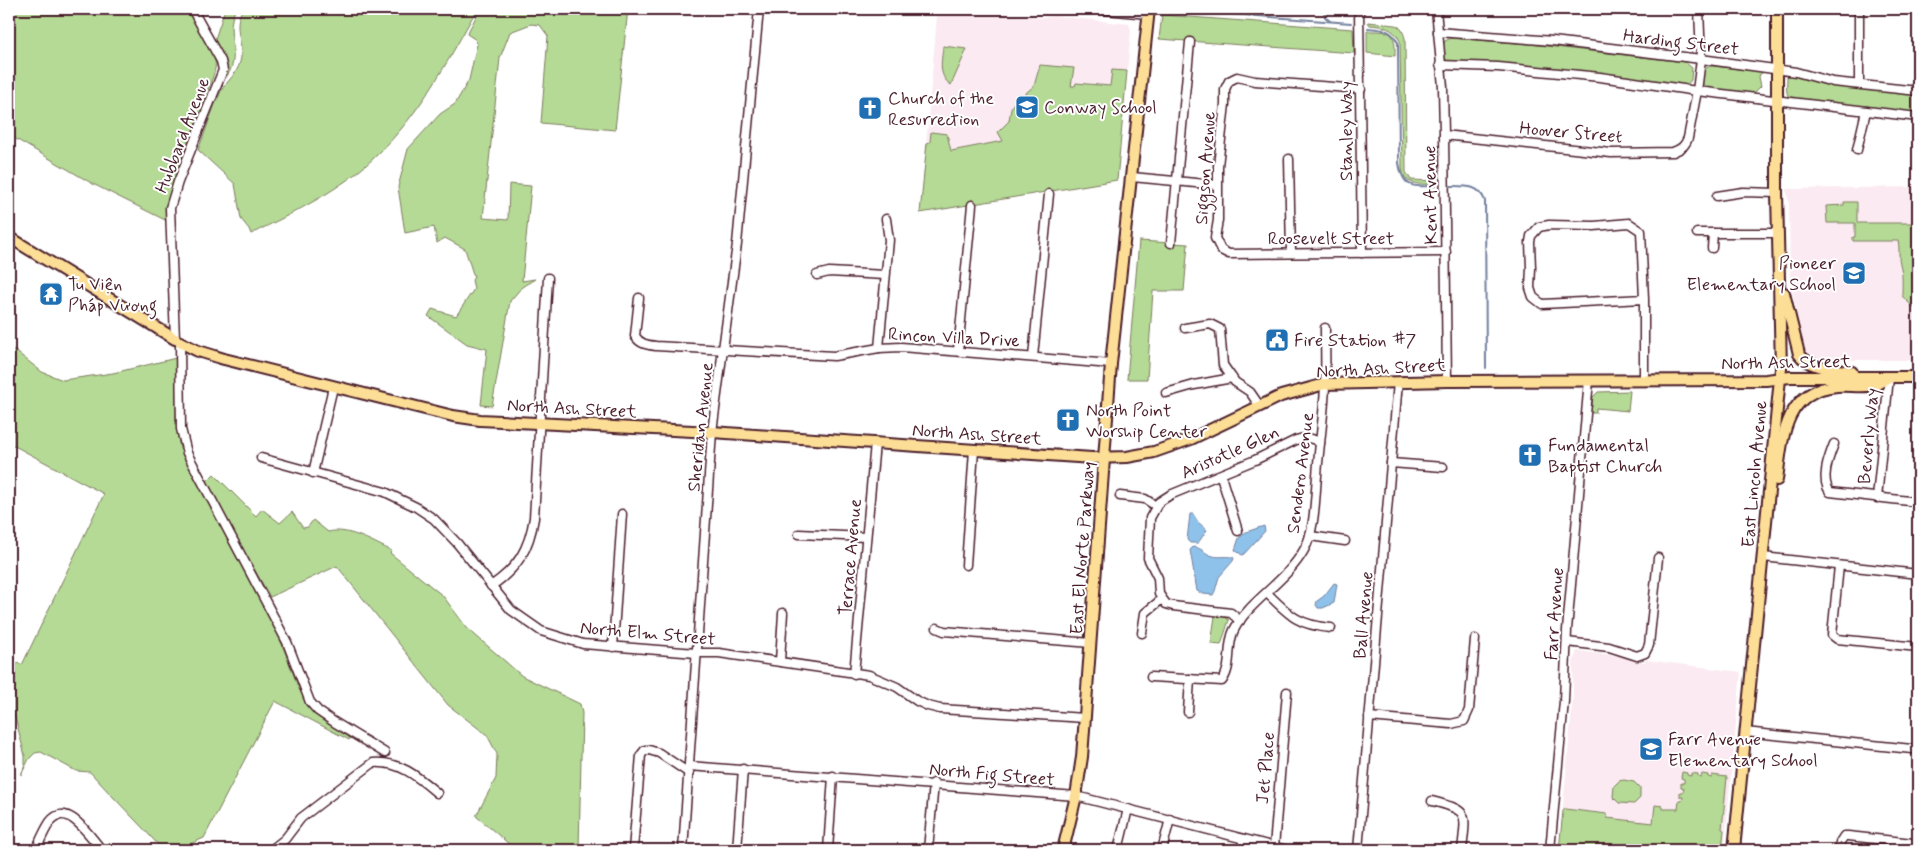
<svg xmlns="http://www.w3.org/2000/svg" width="1927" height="859" viewBox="0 0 1927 859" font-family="Mynerve,sans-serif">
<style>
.built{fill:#fbeaf1}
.green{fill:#b4da95;stroke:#7f7c60}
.water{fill:#8ec2eb;stroke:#73819e}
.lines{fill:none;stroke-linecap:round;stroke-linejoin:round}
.stream{stroke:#73819e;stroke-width:2}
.minor-casing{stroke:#4a1f2b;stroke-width:11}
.major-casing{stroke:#4a1f2b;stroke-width:14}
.minor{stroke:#fff;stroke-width:8}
.major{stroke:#fdde96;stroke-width:10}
.labels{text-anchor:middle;stroke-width:4;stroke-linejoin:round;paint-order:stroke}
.street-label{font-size:18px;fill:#4a1f2b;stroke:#fff}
.poi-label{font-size:18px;fill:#4a1f2b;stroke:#fff;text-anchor:start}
</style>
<rect width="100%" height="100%" fill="#fff"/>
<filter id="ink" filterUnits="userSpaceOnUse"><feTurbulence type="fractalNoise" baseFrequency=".02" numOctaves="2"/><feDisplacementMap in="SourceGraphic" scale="10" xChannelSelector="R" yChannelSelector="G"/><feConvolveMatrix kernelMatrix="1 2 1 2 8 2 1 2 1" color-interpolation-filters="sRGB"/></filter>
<g filter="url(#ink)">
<g class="built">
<path d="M939,9H955L1044,18L1055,16L1129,24L1131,30L1117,180L920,213L937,16Z"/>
<path d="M1918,187V360H1812L1806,354L1790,280L1789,202L1786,189Z"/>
<path d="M1577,651L1628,657L1633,661L1644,662L1646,660L1741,672L1724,850H1559L1573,699V663Z"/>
</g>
<g class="green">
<path d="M9,9H190C196,27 210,42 215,61C217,70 211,81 208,90C195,133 168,177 167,221L93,184L9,135Z"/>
<path d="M225,9H236C222,33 245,56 224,80L222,79L214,42Z"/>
<path d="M243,9H477C448,61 420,114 376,156C341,190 295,212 251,234L249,229L241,219L235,184L198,150C206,131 212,109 221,91C227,81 237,74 240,62C245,44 231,26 243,9Z"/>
<path d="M480,9H628L615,130L541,123L548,36L540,25L531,24L510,32L500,58L483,218L508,220L509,184L531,186L522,281L535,279L522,287L510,301L492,406L481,405L487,349L467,344L428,316L432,309L456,316L474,289L472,280L474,277L465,249L445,238L437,243L434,227L405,233L398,187L408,149L440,114L455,104L469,80L477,44L476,40L467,34Z"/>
<path d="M1162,15L1353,29L1354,53L1159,39Z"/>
<path d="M1368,22L1395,25C1402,27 1403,32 1405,38L1406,172L1411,180L1435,181V184C1421,184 1405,187 1402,169L1400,41C1394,28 1383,26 1370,25Z"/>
<path d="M1367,31C1390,31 1396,30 1395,56L1367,53Z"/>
<path d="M1451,38L1529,44L1685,62L1692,68L1691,80L1686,86L1449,62C1442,58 1441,48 1445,41Z"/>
<path d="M943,46L967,49L951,85C937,75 942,61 943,46Z"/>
<path d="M1040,65L1074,68L1071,86H1075L1076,83L1110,86L1112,70L1127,71L1117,180L920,213L927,143L930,142L931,132L947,134L951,151L1003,141L998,132L1009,121L1011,108L1013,104L1034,86Z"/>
<path d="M1713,66L1764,72L1760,74L1759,77L1761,86L1755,92V95L1707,88L1702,83C1702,75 1703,66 1713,66Z"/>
<path d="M1789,75L1800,76L1832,85L1918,95V114L1789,98C1785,90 1787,86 1787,77Z"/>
<path d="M1844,202H1857V223H1918V312L1902,296C1902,285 1903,274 1900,264C1898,258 1900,248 1898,241H1853V237H1855V223H1827L1826,206L1844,205Z"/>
<path d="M1139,241L1188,244L1184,291H1153L1147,379H1127Z"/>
<path d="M9,346L42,372L63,380L113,373L176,358V423L180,449L274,623L299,689L310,708L351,737L349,740L275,701L204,838L176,850H163C139,823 114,799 90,772L76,771L41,752L35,753L29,759L21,775L25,765V756L15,717L9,709V659L22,665L104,494L9,443Z"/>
<path d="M1630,391L1628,411L1596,408V413H1591L1593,397L1598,392Z"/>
<path d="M214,474L256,516L262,509L280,523L292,512L303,528L308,527L313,520L328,532C347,527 371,541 388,549L392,551L390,553L443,596L467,628L522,676L580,704L582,713L579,850H516L476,816L496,778L497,754L487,735L448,705L337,566L270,597L205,483Z"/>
<path d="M1215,616L1225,617L1229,620L1221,645L1211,644Z"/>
<path d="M1682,772L1687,773V775L1691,776V773L1698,774V776L1701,777L1702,774L1708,775V777L1712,778V775L1727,777L1722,829L1724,830L1722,850H1559L1563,811L1565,809L1607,814V818L1653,823L1655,805L1663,806V809H1678L1679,801H1682L1683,797H1680V792H1683L1684,788L1681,787V783H1684V779L1681,778Z"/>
<path d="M1624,780L1634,782L1640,788V798L1634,804L1619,803L1613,797L1614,786L1619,781Z"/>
</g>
<g class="water">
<path d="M1190,514H1193L1198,522L1207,530L1198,543H1190L1187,540Z"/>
<path d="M1264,526L1265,531L1244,554L1242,555L1235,550L1239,538L1246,532Z"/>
<path d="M1193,547C1201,547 1205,554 1213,556C1220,558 1228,555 1234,558L1233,561L1219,577L1215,591L1213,595L1203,594L1197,591L1190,550Z"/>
<path d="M1334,583L1337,584L1334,603L1323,608H1318L1316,605L1317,601L1324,596Z"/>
</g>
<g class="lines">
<g class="stream">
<path d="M1163,9L1351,23"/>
<path d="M1324,9L1325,17L1330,21"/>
<path d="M1368,28C1382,29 1392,29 1398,43L1399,163C1403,188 1412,187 1435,186"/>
<path d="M1451,186C1467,186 1479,185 1485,201L1486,368"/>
</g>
<g class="minor-casing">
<g id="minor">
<path d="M192,9L221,61L223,70L178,182L170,208L175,339L180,342L181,429L187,453L287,642L310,702L318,711L334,722L385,753"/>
<path d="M1095,9L1148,14"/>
<path d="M1359,9L1362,253"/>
<path d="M1436,9L1443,87L1444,135L1447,381"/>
<path d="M1438,32L1553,41L1701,59L1796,72L1833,82L1918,91"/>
<path d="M1440,65L1498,67L1600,77L1697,91L1918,117"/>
<path d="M1859,84V9"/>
<path d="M1361,89L1255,81L1237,77L1229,81L1225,89V104L1218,166V220L1215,238L1221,250L1229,254L1446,252"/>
<path d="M1444,135L1611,153L1673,152C1681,149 1685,146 1688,138L1697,91L1701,59L1699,9"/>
<path d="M1857,150L1866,111"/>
<path d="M1289,159L1291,253"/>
<path d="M1132,177L1217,185"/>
<path d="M1717,196L1743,192L1777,193"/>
<path d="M1697,233H1778"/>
<path d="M1171,243L1190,42"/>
<path d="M1712,248L1713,233"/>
<path d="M817,275L829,272L885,275"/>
<path d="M639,298L635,336C640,344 647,345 656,346L834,356L879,348L901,347L1111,364"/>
<path d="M1644,299L1542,304L1533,297L1530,288L1531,268L1530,242L1531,236L1539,227L1549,225L1594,226L1629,223L1641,231L1644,299V380"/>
<path d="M1185,328L1210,324L1220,329L1223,365L1235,382L1250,392L1259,405"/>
<path d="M879,348L889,240L886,219"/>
<path d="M958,351L972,205"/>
<path d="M1033,357L1049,194"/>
<path d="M1166,393L1194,385L1232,378"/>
<path d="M1834,444C1829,457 1820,479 1830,492L1918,502"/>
<path d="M261,458L385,492L416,507L434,519L457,543L511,610L541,631L583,644L696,653H719L869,675L897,687L917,701L928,706L940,709L1085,718"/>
<path d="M1391,463L1443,467"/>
<path d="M313,473L333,387"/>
<path d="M1221,476L1238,531"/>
<path d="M1120,496L1145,499L1156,506"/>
<path d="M1877,498L1889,377"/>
<path d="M799,534L866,537"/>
<path d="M1310,536L1345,541"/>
<path d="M1763,557L1918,574"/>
<path d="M966,565L974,450"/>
<path d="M1839,566L1832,635L1837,639L1918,647"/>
<path d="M491,586C518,568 529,549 534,518L548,278"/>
<path d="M1267,593C1290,616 1298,625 1331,628"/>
<path d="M1240,621L1231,613L1173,606L1166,604L1159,594L1158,578L1148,558L1150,518L1159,502L1170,495L1255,460L1296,440C1305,437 1312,437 1320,443"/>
<path d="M937,628L944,631L1091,643"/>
<path d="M1142,633L1145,613L1162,599"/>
<path d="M1567,642L1609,647L1637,656L1645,653L1649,645L1658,558"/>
<path d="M613,647L622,514"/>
<path d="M780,661L783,613"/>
<path d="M854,674L875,443"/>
<path d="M1151,677L1222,681C1233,666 1226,646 1234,630C1248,602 1287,581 1304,550C1315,531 1315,498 1317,476C1319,446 1324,415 1325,385C1326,366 1325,347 1325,328"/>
<path d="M1188,712L1190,679"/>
<path d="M1369,717L1451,724L1464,721L1469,710L1475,639"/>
<path d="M1745,732L1912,749"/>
<path d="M689,766L1076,796L1287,850"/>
<path d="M1432,801C1470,811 1466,812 1462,850"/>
<path d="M1274,847L1287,692"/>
<path d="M36,850C40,841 44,831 50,822C67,799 91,838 102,850"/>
<path d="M271,850L285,839L301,818L373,763C400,761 418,777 437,793"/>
<path d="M633,850L641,755L645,750H649L659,753L689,773"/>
<path d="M683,850L712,432L737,244L759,9"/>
<path d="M737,850L743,769"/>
<path d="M828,850L833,776"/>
<path d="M928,850L934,783"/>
<path d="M1118,850L1128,809"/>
<path d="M1162,850L1170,819"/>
<path d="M1241,850L1244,839"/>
<path d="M1358,850L1398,382"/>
<path d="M1550,850L1564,701L1567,630L1589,380"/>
<path d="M1839,850L1840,842L1844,836H1848L1913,843L1918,846"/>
</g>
</g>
<g class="major-casing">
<g id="major">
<path d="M9,237L175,339"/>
<path d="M1784,293L1799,354C1810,369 1835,369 1852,372"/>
<path d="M180,342L198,351L224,359L453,416L480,420L712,432L1092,458L1127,457L1154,452L1191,439L1281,396L1325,384L1447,381L1766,380L1790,377H1918"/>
<path d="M1777,480C1782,439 1784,390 1837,386C1848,385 1864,388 1875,385C1880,383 1885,379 1889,377"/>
<path d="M1063,850L1076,796L1082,757L1111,364L1149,9"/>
<path d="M1734,850L1781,368L1777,193V9"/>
</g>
</g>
<use href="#minor" class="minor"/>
<use href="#major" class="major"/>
</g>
</g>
<defs>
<g id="school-square" transform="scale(1.25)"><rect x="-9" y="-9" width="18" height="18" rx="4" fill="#1f6fb2" stroke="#fff"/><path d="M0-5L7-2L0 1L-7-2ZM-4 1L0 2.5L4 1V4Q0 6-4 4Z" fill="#fff"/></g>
<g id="church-square" transform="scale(1.25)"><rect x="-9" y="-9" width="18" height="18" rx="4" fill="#1f6fb2" stroke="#fff"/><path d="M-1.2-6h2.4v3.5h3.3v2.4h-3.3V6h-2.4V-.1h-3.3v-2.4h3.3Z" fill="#fff"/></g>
<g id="temple-square" transform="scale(1.25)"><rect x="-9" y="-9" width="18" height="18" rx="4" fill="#1f6fb2" stroke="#fff"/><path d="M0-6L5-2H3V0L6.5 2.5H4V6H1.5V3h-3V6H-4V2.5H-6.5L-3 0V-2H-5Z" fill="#fff"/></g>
<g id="civic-square" transform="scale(1.25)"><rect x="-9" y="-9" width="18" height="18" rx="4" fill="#1f6fb2" stroke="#fff"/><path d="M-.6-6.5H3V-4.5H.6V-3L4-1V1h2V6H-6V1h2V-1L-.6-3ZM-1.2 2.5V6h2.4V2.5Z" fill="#fff"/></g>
</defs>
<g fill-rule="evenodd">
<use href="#school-square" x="1027" y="107"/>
<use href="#church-square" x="870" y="108"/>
<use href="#school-square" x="1854" y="273"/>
<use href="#temple-square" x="51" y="294"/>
<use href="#civic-square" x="1277" y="340"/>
<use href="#church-square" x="1068" y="420"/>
<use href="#church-square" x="1530" y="455"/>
<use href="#school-square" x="1651" y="749"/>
</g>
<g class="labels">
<g class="street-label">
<text transform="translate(1681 42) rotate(7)" y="6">Harding Street</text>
<text transform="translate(1346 131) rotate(-90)" y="6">Stanley Way</text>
<text transform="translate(1571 132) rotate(5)" y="6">Hoover Street</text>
<text transform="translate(182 135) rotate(-69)" y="6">Hubbard Avenue</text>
<text transform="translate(1205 168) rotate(-86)" y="6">Siggson Avenue</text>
<text transform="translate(1430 195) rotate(-91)" y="6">Kent Avenue</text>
<text x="1331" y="244">Roosevelt Street</text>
<text transform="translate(954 337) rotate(3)" y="6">Rincon Villa Drive</text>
<text transform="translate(1786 362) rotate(-1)" y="6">North Ash Street</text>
<text transform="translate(1381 368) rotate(-3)" y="6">North Ash Street</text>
<text transform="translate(572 408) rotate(3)" y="6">North Ash Street</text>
<text transform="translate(700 427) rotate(-84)" y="6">Sheridan Avenue</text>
<text transform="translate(977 434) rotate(4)" y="6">North Ash Street</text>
<text transform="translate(1868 436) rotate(-85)" y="6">Beverly Way</text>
<text transform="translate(1230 452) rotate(-24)" y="6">Aristotle Glen</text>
<text transform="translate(1300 473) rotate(-83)" y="6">Sendero Avenue</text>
<text transform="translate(1754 474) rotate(-85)" y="6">East Lincoln Avenue</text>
<text transform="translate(1082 548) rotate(-86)" y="6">East El Norte Parkway</text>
<text transform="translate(850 557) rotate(-85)" y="6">Terrace Avenue</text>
<text transform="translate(1554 614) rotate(-86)" y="6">Farr Avenue</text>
<text transform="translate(1363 615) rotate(-85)" y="6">Ball Avenue</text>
<text transform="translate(648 633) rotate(5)" y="6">North Elm Street</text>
<text transform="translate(1265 768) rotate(-85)" y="6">Jet Place</text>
<text transform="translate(992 774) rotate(5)" y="6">North Fig Street</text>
</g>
<g class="poi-label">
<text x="888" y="104">Church of the<tspan x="888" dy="21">Resurrection</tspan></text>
<text x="1044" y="113">Conway School</text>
<text x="1836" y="269" text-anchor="end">Pioneer<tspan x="1836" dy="21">Elementary School</tspan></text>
<text x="68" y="290">Tu Viện<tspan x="68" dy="21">Pháp Vương</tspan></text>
<text x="1294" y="346">Fire Station #7</text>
<text x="1086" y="416">North Point<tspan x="1086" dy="21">Worship Center</tspan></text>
<text x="1548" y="451">Fundamental<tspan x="1548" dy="21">Baptist Church</tspan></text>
<text x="1668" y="745">Farr Avenue<tspan x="1668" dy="21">Elementary School</tspan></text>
</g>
</g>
<rect width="1927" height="859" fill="none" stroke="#fff" stroke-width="30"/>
<rect x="15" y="15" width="1897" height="829" fill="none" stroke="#4a1f2b" stroke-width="2" filter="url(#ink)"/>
</svg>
